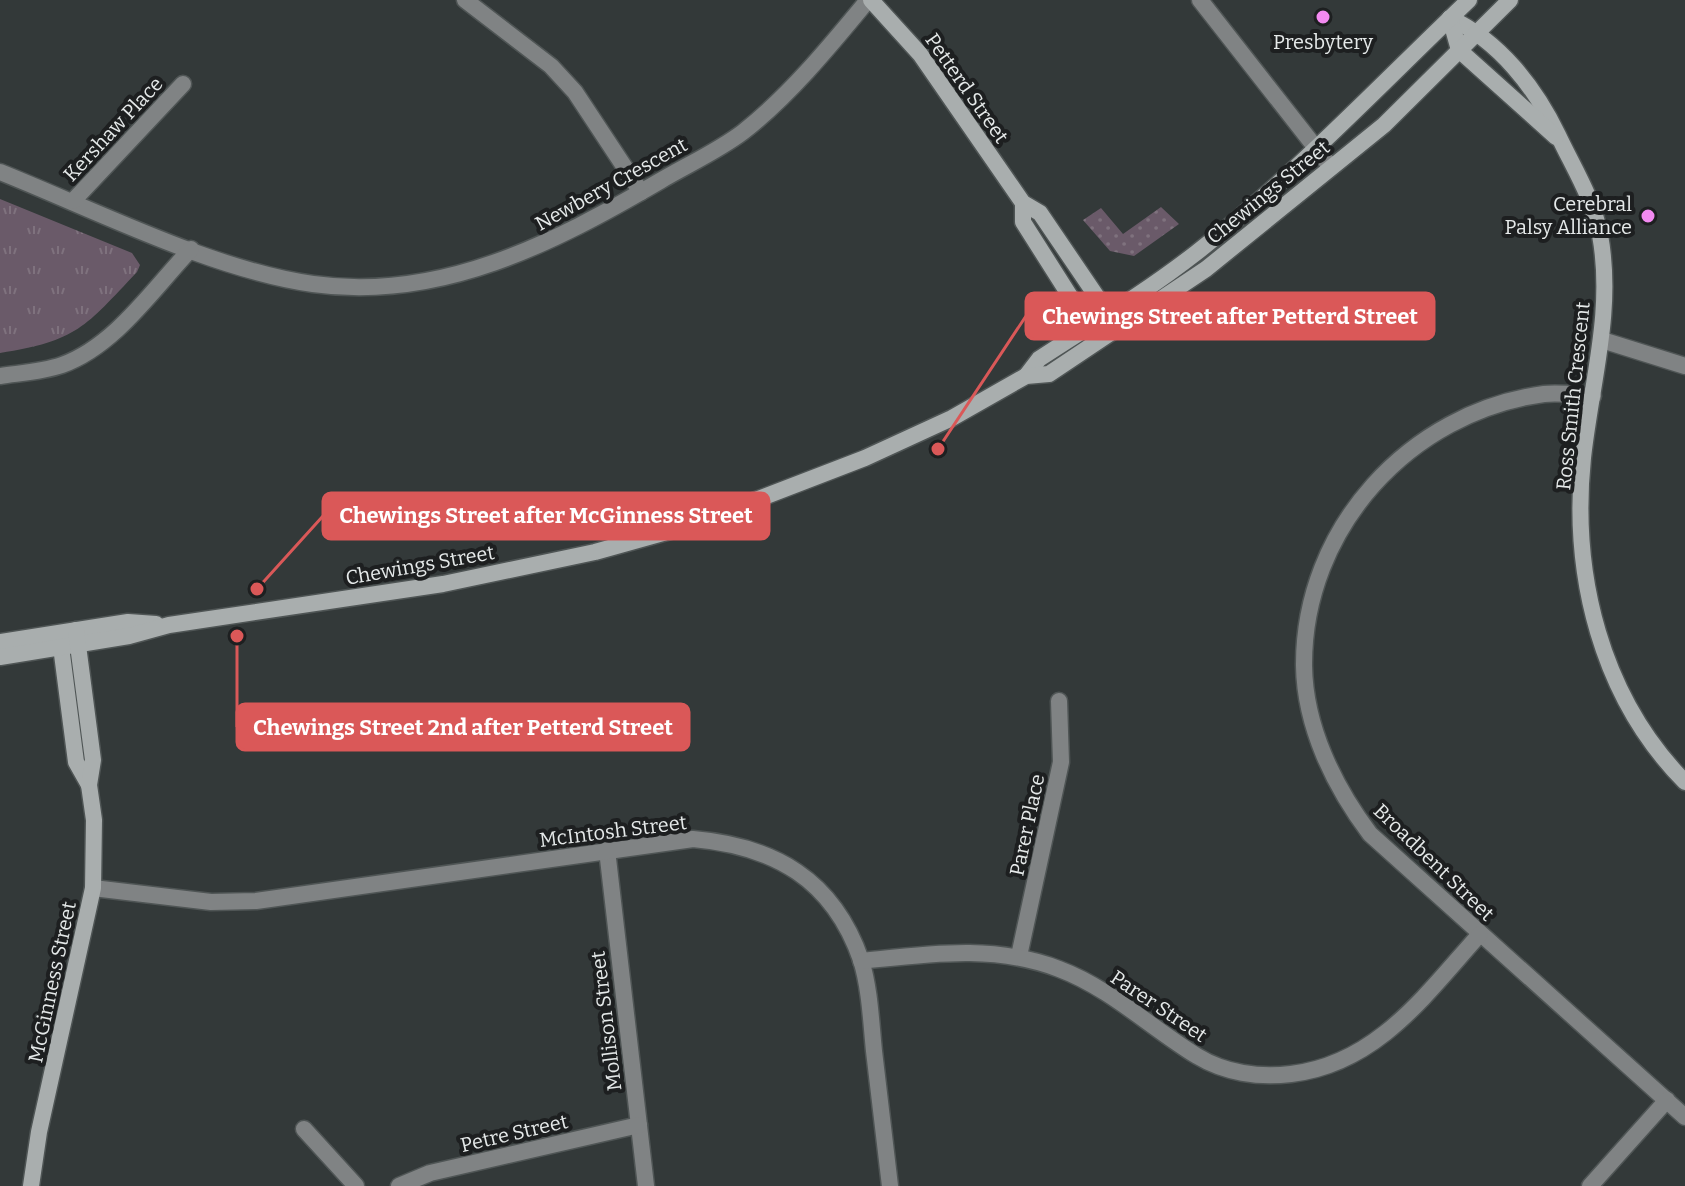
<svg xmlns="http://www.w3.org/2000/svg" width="1685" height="1186" viewBox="0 0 1685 1186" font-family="Bitter,serif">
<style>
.grass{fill:url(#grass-dots)}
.park{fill:url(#park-tufts)}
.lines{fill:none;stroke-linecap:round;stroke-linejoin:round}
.street-casing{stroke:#4f5555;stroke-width:19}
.secondary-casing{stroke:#4f5555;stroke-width:19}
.street{stroke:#808384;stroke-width:16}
.secondary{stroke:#a9aeae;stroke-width:16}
.poi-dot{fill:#f38af1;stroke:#1d1f20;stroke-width:3}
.labels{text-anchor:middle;stroke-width:8;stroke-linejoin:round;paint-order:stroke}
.poi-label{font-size:20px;fill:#e5e9e9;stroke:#1d1f20}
.street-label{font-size:20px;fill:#e5e9e9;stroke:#1d1f20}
.leader{fill:none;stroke:#da5858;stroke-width:3}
.callout-dot{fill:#da5858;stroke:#1d1f20;stroke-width:3}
.callout{fill:#da5858;stroke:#da5858;stroke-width:3}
.callout-label{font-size:22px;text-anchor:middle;font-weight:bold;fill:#fff}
</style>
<defs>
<pattern id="grass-dots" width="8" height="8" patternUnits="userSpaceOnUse" patternTransform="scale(2)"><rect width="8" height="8" fill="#6a5a69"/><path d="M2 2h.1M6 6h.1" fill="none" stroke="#7f727e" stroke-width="1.8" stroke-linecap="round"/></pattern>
<pattern id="park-tufts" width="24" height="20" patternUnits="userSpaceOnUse" patternTransform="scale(2)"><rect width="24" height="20" fill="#6a5a69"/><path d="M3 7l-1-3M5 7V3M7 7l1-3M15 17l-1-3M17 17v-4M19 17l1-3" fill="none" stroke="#7f727e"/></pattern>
</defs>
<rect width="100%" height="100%" fill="#333939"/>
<path class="grass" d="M1161,207L1179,224L1134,256L1110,251L1083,220L1101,208L1123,234Z"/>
<path class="park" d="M0,199L132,253L140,265L137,272C85,327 77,341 0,353Z"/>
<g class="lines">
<g class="street-casing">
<g id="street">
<path d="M465,0L551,66L575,92L641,192"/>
<path d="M1200,0L1330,166"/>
<path d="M0,172C95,210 213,270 313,284C440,302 554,243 660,181C687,165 718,151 743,132C790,95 830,46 868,0"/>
<path d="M73,201L183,84"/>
<path d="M1602,340L1685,366"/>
<path d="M0,376C20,373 42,372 62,365C115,346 153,289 191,249"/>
<path d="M1593,396C1577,395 1560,392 1544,394C1410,412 1303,528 1304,666C1305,727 1334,786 1370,834L1685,1117"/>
<path d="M607,850L646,1186"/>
<path d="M93,888L211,902L256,901L693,839C774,846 833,879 861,960C870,989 871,1022 874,1051C879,1096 885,1141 890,1186"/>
<path d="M1019,956L1061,762L1059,701"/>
<path d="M861,961C929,954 994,944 1059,969C1110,988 1151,1028 1197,1056C1225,1073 1259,1078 1291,1074C1377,1064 1426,994 1480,934"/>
<path d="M304,1129L356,1186"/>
<path d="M399,1186L430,1173L639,1125"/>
<path d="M1590,1186L1667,1100"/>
</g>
</g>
<g class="secondary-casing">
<g id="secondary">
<path d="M871,0L920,54L1023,203L1040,213L1114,322"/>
<path d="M1450,18C1499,41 1535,87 1558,135C1574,169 1593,198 1600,235C1614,311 1591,384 1583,458C1571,575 1601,697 1685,782"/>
<path d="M1450,18L1459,50L1556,137"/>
<path d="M1023,203V222L1094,334"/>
<path d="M1026,376L1039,359C1091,325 1146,292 1196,253C1294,176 1379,86 1469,0"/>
<path d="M60,639L76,762L89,785"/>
<path d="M0,642L128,622L156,624"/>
<path d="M0,657L129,636L169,625L443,584L595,552L688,526L865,458L952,418L1026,376L1049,374L1206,269L1384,125L1510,0"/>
<path d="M31,1186L39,1132L93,888L94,820L89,785L93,760L76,630"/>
</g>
</g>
<use href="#street" class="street"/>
<use href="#secondary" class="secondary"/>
</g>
<g class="poi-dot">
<circle cx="1323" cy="17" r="8"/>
<circle cx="1648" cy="216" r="8"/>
</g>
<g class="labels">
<g class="poi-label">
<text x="1323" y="49">Presbytery</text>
<text x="1632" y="211" text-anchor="end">Cerebral<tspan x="1632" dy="23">Palsy Alliance</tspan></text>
</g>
<g class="street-label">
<text transform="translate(967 88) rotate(55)" y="7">Petterd Street</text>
<text transform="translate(113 129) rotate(-47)" y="7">Kershaw Place</text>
<text transform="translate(611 184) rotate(-29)" y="7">Newbery Crescent</text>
<text transform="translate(1268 192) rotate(-39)" y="7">Chewings Street</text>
<text transform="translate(1573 396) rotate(-84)" y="7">Ross Smith Crescent</text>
<text transform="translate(420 565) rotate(-10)" y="7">Chewings Street</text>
<text transform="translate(1027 825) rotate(-78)" y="7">Parer Place</text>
<text transform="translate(613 831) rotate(-7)" y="7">McIntosh Street</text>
<text transform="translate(1434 862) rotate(44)" y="7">Broadbent Street</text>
<text transform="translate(52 982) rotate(-78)" y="7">McGinness Street</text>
<text transform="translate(1159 1006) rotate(34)" y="7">Parer Street</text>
<text transform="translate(606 1021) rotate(-97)" y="7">Mollison Street</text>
<text transform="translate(514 1133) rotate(-13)" y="7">Petre Street</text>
</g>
</g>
<path class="leader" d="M938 449L1026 316M257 589L323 516M237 636L237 727"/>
<g class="callout-dot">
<circle cx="938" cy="449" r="8"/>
<circle cx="257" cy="589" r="8"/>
<circle cx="237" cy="636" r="8"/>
</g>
<g class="callout">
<rect x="1026" y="293" width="408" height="46" rx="8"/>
<rect x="323" y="493" width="446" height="46" rx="8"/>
<rect x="237" y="704" width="452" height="46" rx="8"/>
</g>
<g class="callout-label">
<text x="1230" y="324">Chewings Street after Petterd Street</text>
<text x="546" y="523">Chewings Street after McGinness Street</text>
<text x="463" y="735">Chewings Street 2nd after Petterd Street</text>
</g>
</svg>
